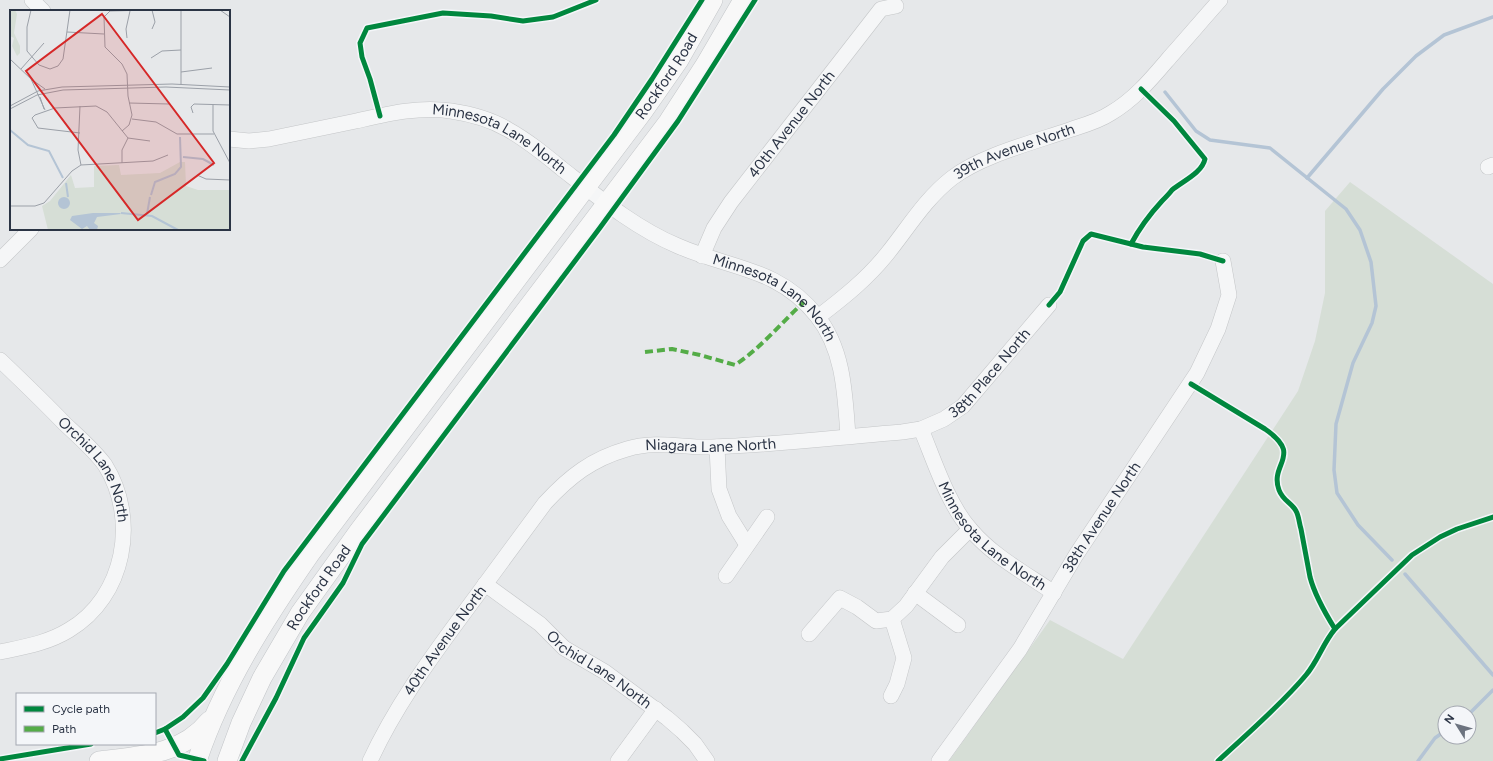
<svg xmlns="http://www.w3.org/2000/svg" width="1493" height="761" viewBox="0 0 1493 761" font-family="Figtree,sans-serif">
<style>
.green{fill:#d6ded6;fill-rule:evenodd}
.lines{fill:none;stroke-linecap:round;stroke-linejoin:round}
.stream{stroke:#b4c4d5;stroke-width:3.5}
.minor-casing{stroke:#c4c6c8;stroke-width:16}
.major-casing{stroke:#c2c5c8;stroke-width:20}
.minor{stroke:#f5f6f7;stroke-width:15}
.major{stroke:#f8f8f8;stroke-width:19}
.quiet{stroke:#54ac47;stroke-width:4;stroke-dasharray:8 4;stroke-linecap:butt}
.cycleway-casing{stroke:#f4f6f9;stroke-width:8}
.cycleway{stroke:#00873e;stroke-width:5}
.labels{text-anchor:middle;stroke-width:3;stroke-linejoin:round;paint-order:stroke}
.street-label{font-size:15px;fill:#2b3445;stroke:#f4f6f9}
.inset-river{fill:none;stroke:#b4c4d5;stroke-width:2}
.inset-road{fill:none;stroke:#9ba0a8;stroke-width:1}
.view{fill:#d62828;fill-opacity:0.15;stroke:#d62828;stroke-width:2}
.inset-edge{fill:none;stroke:#2b3445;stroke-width:2}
</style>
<rect width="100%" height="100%" fill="#e6e8ea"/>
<path class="green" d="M1350,182L1493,284V761H949L1050,620L1123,659L1298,391L1315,341L1325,293V211ZM1445,713H1469V737H1445Z"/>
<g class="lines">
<g class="stream">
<path d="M1165,92L1196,131L1210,140L1270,148L1346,209L1360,230L1371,262L1376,306L1372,323L1353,363L1336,424L1334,470L1337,493L1358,525L1392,560"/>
<path d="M1307,178L1383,89L1416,56L1444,35L1493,17"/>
<path d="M1405,574L1493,675"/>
<path d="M1469,714L1493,690"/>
<path d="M1418,761L1435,738L1445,731"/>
</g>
<g class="minor-casing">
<g id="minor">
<path d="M32,0L43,11"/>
<path id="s1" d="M229,139L249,141L269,139C298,133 327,127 356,121C387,114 419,106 451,111C471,114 490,119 507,129C527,140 544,154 561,168C598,197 635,228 678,246C730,269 778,267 817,316C844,350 845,395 848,436"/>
<path d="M1488,167L1493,165"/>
<path id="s2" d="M702,256L714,228L731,202L881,9L896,6"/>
<path d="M0,260L31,229"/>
<path id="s3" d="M818,317C843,298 867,279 887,254C908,228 925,199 952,178C982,155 1035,142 1072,129C1085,125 1099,121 1111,113C1135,99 1152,78 1170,57C1187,38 1203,19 1220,0"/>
<path id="s4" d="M0,360C22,381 44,402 65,424C79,437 94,450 105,465C139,519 125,597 69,630C48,643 24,647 0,652"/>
<path id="s5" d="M921,429C934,460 948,505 971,530C993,556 1025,573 1054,593"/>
<path d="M717,447L719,489L729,516L747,545"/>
<path d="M726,576L767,517"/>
<path id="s6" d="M485,584L540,624L564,648L605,672L667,718L682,731L695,744L707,761"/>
<path d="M915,593L958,625"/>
<path d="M809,634L840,598L857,607L876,621L892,619L906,606L942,557L970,529"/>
<path d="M891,696L897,684L904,658L892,619"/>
<path id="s7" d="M370,761C394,709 427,663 461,617C489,579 517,541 545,503C570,476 592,459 627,449C656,440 683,448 712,447C775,445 839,437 902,432L921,429L944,419L963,406L1049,305"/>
<path d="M618,761L656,709"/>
<path id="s8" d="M939,761L1020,649L1076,555L1197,373L1218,329L1229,295L1223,261"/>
</g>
</g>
<g class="major-casing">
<g id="major">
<path d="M99,761C140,756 182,755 209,721"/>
<path id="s9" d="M197,761C222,686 265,619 310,554L642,113L679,60L713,0"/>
<path id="s10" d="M227,761L241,723L262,678L300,613L358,532L668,122L705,65L743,0"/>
</g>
</g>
<use href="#minor" class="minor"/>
<use href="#major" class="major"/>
<path class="quiet" d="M645,352L672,349L700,355L735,365C761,348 781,323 804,302"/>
<g class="cycleway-casing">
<g id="cycleway">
<path d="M380,116L370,79L362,57L360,43L367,28L443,13L491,16L523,21L553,17L596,0"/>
<path d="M1131,244C1139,229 1150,214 1162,201C1165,198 1169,194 1172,190C1183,181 1202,173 1205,159L1174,121L1141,89"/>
<path d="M1049,305L1060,292L1083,241L1091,234L1143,247L1200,254L1223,261"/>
<path d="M1191,384L1265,429C1304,456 1269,463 1279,490C1283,501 1292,503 1296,511C1299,516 1299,523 1301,529C1304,545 1307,561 1310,577C1315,596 1325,613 1335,629"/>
<path d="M165,729L179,755L204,761"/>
<path d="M155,733L165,729L183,717L203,698L227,664L284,571L614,135L652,79L702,0"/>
<path d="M0,759L91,744"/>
<path d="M242,761L276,698L304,638L343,583L362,544L599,229L678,121L755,0"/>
<path d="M1218,761C1247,734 1281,705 1306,675C1318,661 1323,643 1335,629L1412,555L1440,537L1457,529L1493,517"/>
</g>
</g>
<use href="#cycleway" class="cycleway"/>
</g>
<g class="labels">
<g class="street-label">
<text dy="5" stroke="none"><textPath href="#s9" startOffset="833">Rockford Road</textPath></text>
<text dy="5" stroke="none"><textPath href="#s2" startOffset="160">40th Avenue North</textPath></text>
<text dy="5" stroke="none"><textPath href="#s1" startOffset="281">Minnesota Lane North</textPath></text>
<text dy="5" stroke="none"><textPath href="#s3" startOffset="262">39th Avenue North</textPath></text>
<text dy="5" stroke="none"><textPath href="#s1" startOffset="604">Minnesota Lane North</textPath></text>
<text dy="5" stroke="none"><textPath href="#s7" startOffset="797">38th Place North</textPath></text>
<text dy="5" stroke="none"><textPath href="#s7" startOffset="496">Niagara Lane North</textPath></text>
<text dy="5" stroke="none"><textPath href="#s4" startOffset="147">Orchid Lane North</textPath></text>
<text dy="5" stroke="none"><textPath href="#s8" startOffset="293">38th Avenue North</textPath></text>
<text dy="5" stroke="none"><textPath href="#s5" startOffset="132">Minnesota Lane North</textPath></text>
<text dy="5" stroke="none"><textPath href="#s10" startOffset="197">Rockford Road</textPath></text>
<text dy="5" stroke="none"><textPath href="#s7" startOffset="142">40th Avenue North</textPath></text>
<text dy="5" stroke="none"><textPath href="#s6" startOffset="143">Orchid Lane North</textPath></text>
</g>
</g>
<g transform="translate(10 10)">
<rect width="220" height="220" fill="#e6e8ea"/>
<path d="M0,0H5L7,4L4,23L10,36V43L7,46L2,36L4,28L0,26Z" fill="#d6ded6"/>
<path d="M170,152H175L176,176L188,180H220V220H38L32,196L40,191L61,165L65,178L84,177V156L109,155L111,165L150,163Z" fill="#d6ded6"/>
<path d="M48 193a6 6 0 1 1 12 0a6 6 0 1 1-12 0ZM83,203H110L111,204L87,207L84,213L88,216L87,220H80L77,216L72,219L60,210L62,206Z" fill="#b4c4d5"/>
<path class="inset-river" d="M0,120L18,135L39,141L53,168M173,147L193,149L204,155M56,173L58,187M141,185L145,172L165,164L171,157L170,127M111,203L142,206L168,220M137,204L140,187"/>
<path class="inset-road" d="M21,0L17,17V41L29,55L40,59L48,56L53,49L60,0M171,0V75M210,0L220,7M142,19L145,12L142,0M57,22L94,24M117,28L116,19L120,1M141,48L152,41L171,40M0,49L21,69L35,100M11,59L34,33M171,62L202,58M21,69L35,79M30,87L34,99M119,93L159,94M203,94V121L220,153M0,96L28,81L52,77L162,74L220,77M70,96L68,140L71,155M0,99L27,85L53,80L156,77L220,80M183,103L181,97L184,94L220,95M122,109L146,112L167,124H204M112,121L119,115L122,105L118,86L117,64L112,54L95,37L94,7L100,1L139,0M70,123L28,118L22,108L25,105L45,98L86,96L97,102L118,128L140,131M112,153V140L118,128M187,165L196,169L220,170M0,196H25L34,193L62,161L71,155L143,151L158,145"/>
<path class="view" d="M92,4L204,153L128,210L16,61Z"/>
<rect width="220" height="220" class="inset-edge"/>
</g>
<rect x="16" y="693" width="140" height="52" fill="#f4f6f9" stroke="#a4a8b1"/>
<rect x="24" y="706" width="20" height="6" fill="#00873e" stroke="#a4a8b1"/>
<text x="52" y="713" font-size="12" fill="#2b3445">Cycle path</text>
<rect x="24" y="726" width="20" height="6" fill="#54ac47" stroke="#a4a8b1"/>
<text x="52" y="733" font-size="12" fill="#2b3445">Path</text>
<g transform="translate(1457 725) rotate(307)"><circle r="19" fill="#f4f6f9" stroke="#a4a8b1"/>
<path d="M0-3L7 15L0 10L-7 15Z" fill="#6c737f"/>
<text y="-6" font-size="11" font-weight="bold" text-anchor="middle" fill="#2b3445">N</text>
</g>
</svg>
